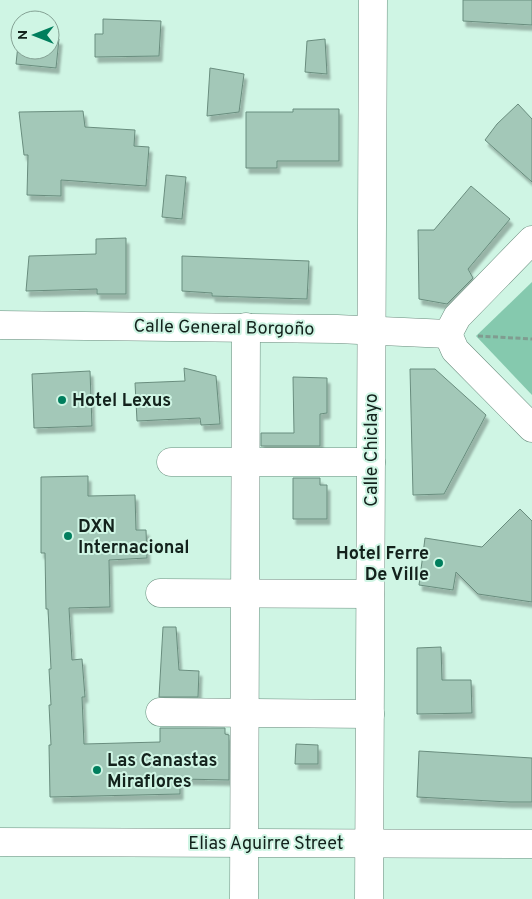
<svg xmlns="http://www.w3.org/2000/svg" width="532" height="899" viewBox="0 0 532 899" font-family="Overpass,sans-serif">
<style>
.green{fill:#85c9ae}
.building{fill:#a3c8b8;stroke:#698d7e;filter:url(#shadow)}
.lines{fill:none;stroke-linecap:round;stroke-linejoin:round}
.minor-casing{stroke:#698c7d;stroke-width:29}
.path{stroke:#809c90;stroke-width:3;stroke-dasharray:5 2.5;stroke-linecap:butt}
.minor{stroke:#fff;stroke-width:28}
.poi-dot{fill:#007e5d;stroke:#cff5e4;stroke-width:2}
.labels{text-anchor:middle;stroke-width:4;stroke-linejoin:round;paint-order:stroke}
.street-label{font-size:18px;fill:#13221c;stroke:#cff5e4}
.poi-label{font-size:18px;font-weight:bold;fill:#13221c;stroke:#cff5e4;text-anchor:start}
</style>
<defs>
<filter id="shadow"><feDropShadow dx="3" dy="5.5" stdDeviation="1" flood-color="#0004"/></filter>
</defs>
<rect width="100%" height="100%" fill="#cff5e4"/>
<path class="green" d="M532,282V395L476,336Z"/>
<g class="building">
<path d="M463,0H532V25L463,21Z"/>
<path d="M103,19L161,21L159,56L95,57V34H103Z"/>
<path d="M19,35H20V50H50V39H59L56,68L16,64Z"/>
<path d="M325,39L327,74L305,72L307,41Z"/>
<path d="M210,68L244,74L239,112L207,116Z"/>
<path d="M518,104L532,119V182L485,140L497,124Z"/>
<path d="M293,109H339V161H277V168H246V112H293Z"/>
<path d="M83,111L85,127L135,130L134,146L149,147L146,186L61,180V196L27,195L28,155H24L19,112Z"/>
<path d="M166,175L186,177L182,219L162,217Z"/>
<path d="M471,186L510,219L468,269L473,278L447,304L419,299L418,230H434Z"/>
<path d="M126,238V294H97V289L26,291L29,256L96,254V239Z"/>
<path d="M182,256L309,261L307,299L212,296V293L182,291Z"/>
<path d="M184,368L216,376L220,424L201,425L200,418L137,421L135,383L185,381Z"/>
<path d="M410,369H435L486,415L444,494L413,495Z"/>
<path d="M90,371L92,426L34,428L32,374Z"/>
<path d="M293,377L327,378V413L320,414V446H261V433H294Z"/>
<path d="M88,476V496L135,495L136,530H146L147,558L109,560L110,607L69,608L72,660L82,659L85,697H82L84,744L160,742V728H225V734L229,735V780L180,779V794L50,797L49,745H51L49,705H51L49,669H51L48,609H46L45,553H41V477Z"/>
<path d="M293,478H320V485H327V519H293Z"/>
<path d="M520,509L532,521V602L478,594L456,572L453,590L419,585L425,538L482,547Z"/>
<path d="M163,627H176L179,670L199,671L198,697H159Z"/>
<path d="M441,647L442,680H471L472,713L417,714V648Z"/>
<path d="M296,744L318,745V764H295Z"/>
<path d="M419,751L532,758V802H509L417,797Z"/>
</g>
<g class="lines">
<g class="minor-casing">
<g id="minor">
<path d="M0,325L337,329L448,334"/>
<path d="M448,334L457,317L532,240"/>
<path d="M448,334L455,350L532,428"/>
<path d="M171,462H371"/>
<path d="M160,593L370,594"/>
<path d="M160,712L370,714"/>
<path d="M0,842L532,844"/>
<path d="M244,899L246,327"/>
<path d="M369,899L373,0"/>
</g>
</g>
<path class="path" d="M478,336L532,339"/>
<use href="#minor" class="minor"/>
</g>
<g class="poi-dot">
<circle cx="62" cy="400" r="5"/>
<circle cx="68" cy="536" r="5"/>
<circle cx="439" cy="563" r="5"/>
<circle cx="97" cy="770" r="5"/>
</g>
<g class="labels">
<g class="street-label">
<text transform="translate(224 327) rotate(1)" y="6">Calle General Borgoño</text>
<text transform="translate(371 450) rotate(-90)" y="6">Calle Chiclayo</text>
<text x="266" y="849">Elias Aguirre Street</text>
</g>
<g class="poi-label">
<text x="72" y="406">Hotel Lexus</text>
<text x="78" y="532">DXN<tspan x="78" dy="21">Internacional</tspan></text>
<text x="429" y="559" text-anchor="end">Hotel Ferre<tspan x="429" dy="21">De Ville</tspan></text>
<text x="107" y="766">Las Canastas<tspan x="107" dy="21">Miraflores</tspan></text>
</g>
</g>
<g transform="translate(35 35) rotate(270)"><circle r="24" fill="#cff5e4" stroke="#84a194"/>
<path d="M0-4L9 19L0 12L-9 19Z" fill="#007e5d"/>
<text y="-8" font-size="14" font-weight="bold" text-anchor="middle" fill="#13221c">N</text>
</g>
</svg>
